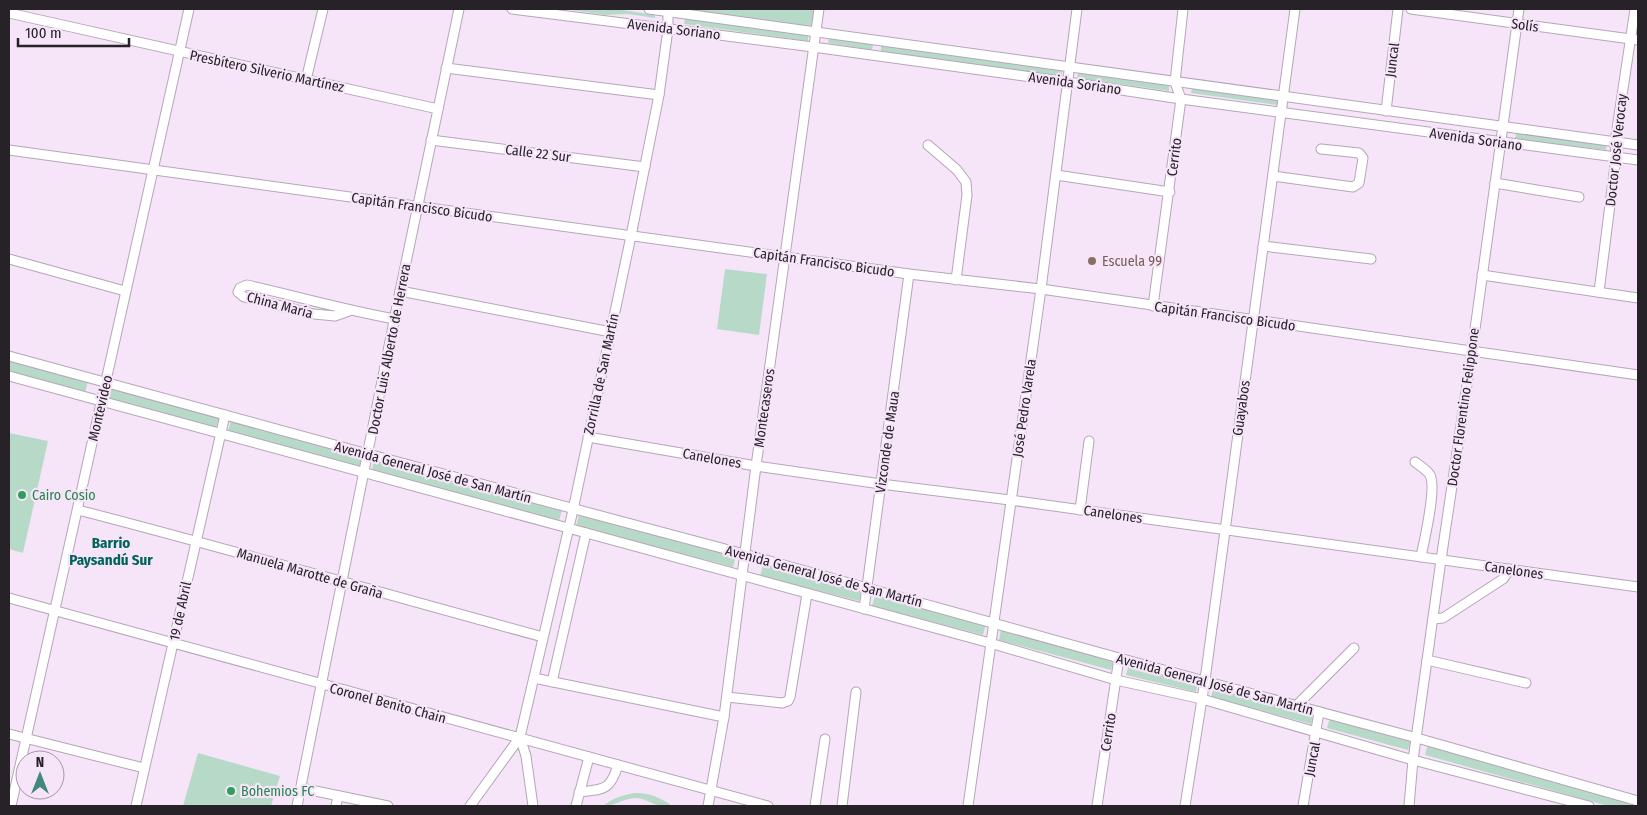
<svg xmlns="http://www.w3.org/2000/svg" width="1647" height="815" viewBox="0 0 1647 815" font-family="'Fira Sans Condensed',sans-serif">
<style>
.green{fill:#b7dac8}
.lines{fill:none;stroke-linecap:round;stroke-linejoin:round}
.minor-casing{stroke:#b6a5b8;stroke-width:11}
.minor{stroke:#fff;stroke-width:9}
.education-dot{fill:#8d6e63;stroke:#f6e5f9;stroke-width:2}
.leisure-dot{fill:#2e9e5b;stroke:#f6e5f9;stroke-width:2}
.labels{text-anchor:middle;stroke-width:4.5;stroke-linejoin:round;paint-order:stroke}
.street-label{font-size:14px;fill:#272128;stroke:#f6e5f9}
.education-label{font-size:14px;fill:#785e54;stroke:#f6e5f9;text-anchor:start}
.leisure-label{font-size:14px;fill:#27864d;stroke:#f6e5f9;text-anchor:start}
.neighbourhood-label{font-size:15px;font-weight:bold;fill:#00645c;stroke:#f6e5f9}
</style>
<rect width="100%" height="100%" fill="#f6e5f9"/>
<g class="green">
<path d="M564,9H616L655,15V18L628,14L605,15Z"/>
<path d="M684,9H816L814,24L810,26L686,10Z"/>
<path d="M685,18L808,35V41L684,24Z"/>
<path d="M829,38L873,45L872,50L828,43Z"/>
<path d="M881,46L1062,70V76L881,52Z"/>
<path d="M1078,73L1169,85V91L1077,78Z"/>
<path d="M1192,88L1278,100L1277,105L1191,93Z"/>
<path d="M1516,133L1606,145V150L1515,139Z"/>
<path d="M725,269L767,274L759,335L717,329Z"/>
<path d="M9,360L88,381L85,393L9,372Z"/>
<path d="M111,387L219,417L216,428L108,399Z"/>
<path d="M231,420L362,456L360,467L228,431Z"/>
<path d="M9,433L48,441L23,553L9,549Z"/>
<path d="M374,459L562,510L559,521L372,470Z"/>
<path d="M579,515L736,556L733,567L576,526Z"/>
<path d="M763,565L862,590L859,601L760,576Z"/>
<path d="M875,595L986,624L983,635L872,606Z"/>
<path d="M1001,629L1114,659L1111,670L999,640Z"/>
<path d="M1129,664L1198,681L1196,692L1126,675Z"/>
<path d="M1214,687L1313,714L1311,724L1211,697Z"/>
<path d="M1330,718L1411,740L1408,750L1327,728Z"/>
<path d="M1428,744L1638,805V806H1608L1425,755Z"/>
<path d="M198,753L280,776L271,806H183Z"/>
<path d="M635,793C650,793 660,797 672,806C668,806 663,807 660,806C650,803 645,798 634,798C622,799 614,806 603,806C613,798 622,795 635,793Z"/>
</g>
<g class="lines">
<g class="minor-casing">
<g id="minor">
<path d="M512,9L813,47L1068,82L1181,99L1638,160"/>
<path d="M649,9L1638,145"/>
<path d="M1411,9L1638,40"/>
<path d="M9,13L438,109"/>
<path d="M446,68L659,95"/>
<path d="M306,80L323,9"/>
<path d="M1386,111L1398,9"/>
<path d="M431,140L645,167"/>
<path d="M928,145L957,170L966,182L967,195L956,280"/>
<path d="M9,150L909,274L1041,289L1638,375"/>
<path d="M1056,175L1170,192"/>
<path d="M1273,176L1353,187L1359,183L1363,158L1359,153L1321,149"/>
<path d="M1495,183L1579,197"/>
<path d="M1263,246L1371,259"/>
<path d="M9,259L125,291"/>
<path d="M1482,275L1638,298"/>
<path d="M400,291L611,332"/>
<path d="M1599,292L1616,157L1615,142L1635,9"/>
<path d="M1153,306L1181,99L1175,82L1183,9"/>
<path d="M349,311L335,316L314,314L244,297L238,292L240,288L247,285C296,296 345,310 395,319"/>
<path d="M9,356L368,454L744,554L1119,658L1417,738L1638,801"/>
<path d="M9,376L568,528L990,643L1116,680L1202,699L1413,760L1589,806"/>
<path d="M588,437L756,466L881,484L1010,500L1638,587"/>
<path d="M1415,462C1420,466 1427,470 1430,475C1437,488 1424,541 1421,557"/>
<path d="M78,510C233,550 388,595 543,637"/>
<path d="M1080,510L1089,441"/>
<path d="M9,598L768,806"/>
<path d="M864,609L909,274"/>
<path d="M1433,619L1443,618L1503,579L1510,569"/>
<path d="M1427,660L1526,683"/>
<path d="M534,678L724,717"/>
<path d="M552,682L586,533"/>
<path d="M727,697L782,703L788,701L790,697L807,594"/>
<path d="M1296,706L1354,648"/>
<path d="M9,734L144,768"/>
<path d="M520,737L526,756L533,806"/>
<path d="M301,788L388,806"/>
<path d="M579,792C604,789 610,791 618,765"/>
<path d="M11,806L189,9"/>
<path d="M136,806L225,415"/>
<path d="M297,806L400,291L459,9"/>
<path d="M336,806L338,796"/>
<path d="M470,806L520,737L573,510L631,236L659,95L668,29V9"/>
<path d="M576,806L589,757"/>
<path d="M708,806L724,717L756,466L819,9"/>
<path d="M815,806L825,739"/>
<path d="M842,806L856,692"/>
<path d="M968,806L1041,289L1077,9"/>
<path d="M1097,806L1119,658"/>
<path d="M1185,806L1205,680L1295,9"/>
<path d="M1303,806L1319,712"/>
<path d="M1409,806L1413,760L1441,560L1472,351L1519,9"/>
</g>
</g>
<use href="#minor" class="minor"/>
</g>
<circle class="education-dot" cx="1092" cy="261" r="5"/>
<g class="leisure-dot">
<circle cx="22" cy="495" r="5"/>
<circle cx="231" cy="791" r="5"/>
</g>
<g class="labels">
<g class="street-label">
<text transform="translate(1525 25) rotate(8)" y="5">Solís</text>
<text transform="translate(674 29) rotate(7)" y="5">Avenida Soriano</text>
<text transform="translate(1392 60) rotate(-83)" y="5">Juncal</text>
<text transform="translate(267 71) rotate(12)" y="5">Presbítero Silverio Martínez</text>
<text transform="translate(1075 83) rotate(8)" y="5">Avenida Soriano</text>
<text transform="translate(1476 139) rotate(8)" y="5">Avenida Soriano</text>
<text transform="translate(1616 150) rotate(-84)" y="5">Doctor José Verocay</text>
<text transform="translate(538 153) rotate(7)" y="5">Calle 22 Sur</text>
<text transform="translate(1174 157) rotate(-83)" y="5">Cerrito</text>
<text transform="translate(422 207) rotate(8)" y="5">Capitán Francisco Bicudo</text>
<text transform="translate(824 262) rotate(8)" y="5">Capitán Francisco Bicudo</text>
<text transform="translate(280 305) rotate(15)" y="5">China María</text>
<text transform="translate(1225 316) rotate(8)" y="5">Capitán Francisco Bicudo</text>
<text transform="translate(389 349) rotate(-79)" y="5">Doctor Luis Alberto de Herrera</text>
<text transform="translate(601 374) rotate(-78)" y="5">Zorrilla de San Martín</text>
<text transform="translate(1463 407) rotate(-82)" y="5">Doctor Florentino Felippone</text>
<text transform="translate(100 408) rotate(-77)" y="5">Montevideo</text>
<text transform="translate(764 408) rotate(-82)" y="5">Montecaseros</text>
<text transform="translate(1024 408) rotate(-82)" y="5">José Pedro Varela</text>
<text transform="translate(1241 408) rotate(-82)" y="5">Guayabos</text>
<text transform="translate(887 442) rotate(-82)" y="5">Vizconde de Maua</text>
<text transform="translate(712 458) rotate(10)" y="5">Canelones</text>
<text transform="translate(433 472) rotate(15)" y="5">Avenida General José de San Martín</text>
<text transform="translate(1113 514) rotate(8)" y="5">Canelones</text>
<text transform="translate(1514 570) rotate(8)" y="5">Canelones</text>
<text transform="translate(310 573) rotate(16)" y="5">Manuela Marotte de Graña</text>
<text transform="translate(824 576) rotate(15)" y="5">Avenida General José de San Martín</text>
<text transform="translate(180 611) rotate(-78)" y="5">19 de Abril</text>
<text transform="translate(1215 684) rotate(15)" y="5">Avenida General José de San Martín</text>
<text transform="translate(388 703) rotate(15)" y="5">Coronel Benito Chain</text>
<text transform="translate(1108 732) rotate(-81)" y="5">Cerrito</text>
<text transform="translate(1312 759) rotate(-79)" y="5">Juncal</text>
</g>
<g class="education-label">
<text x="1102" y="266">Escuela 99</text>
</g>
<g class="leisure-label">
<text x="32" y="500">Cairo Cosio</text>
<text x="241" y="796">Bohemios FC</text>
</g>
<g class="neighbourhood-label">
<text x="111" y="548">Barrio<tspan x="111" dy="17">Paysandú Sur</tspan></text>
</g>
</g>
<rect width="1647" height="815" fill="none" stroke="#272128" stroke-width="20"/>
<g transform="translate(40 775)"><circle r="24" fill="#f6e5f9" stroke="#a397a5"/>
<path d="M0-4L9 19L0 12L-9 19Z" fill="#428880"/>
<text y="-8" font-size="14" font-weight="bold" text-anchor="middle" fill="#272128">N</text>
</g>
<path d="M18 38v8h111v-8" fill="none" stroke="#272128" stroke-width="2.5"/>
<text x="25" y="38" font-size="15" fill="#272128" stroke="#f6e5f9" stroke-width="4" paint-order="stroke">100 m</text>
</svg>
